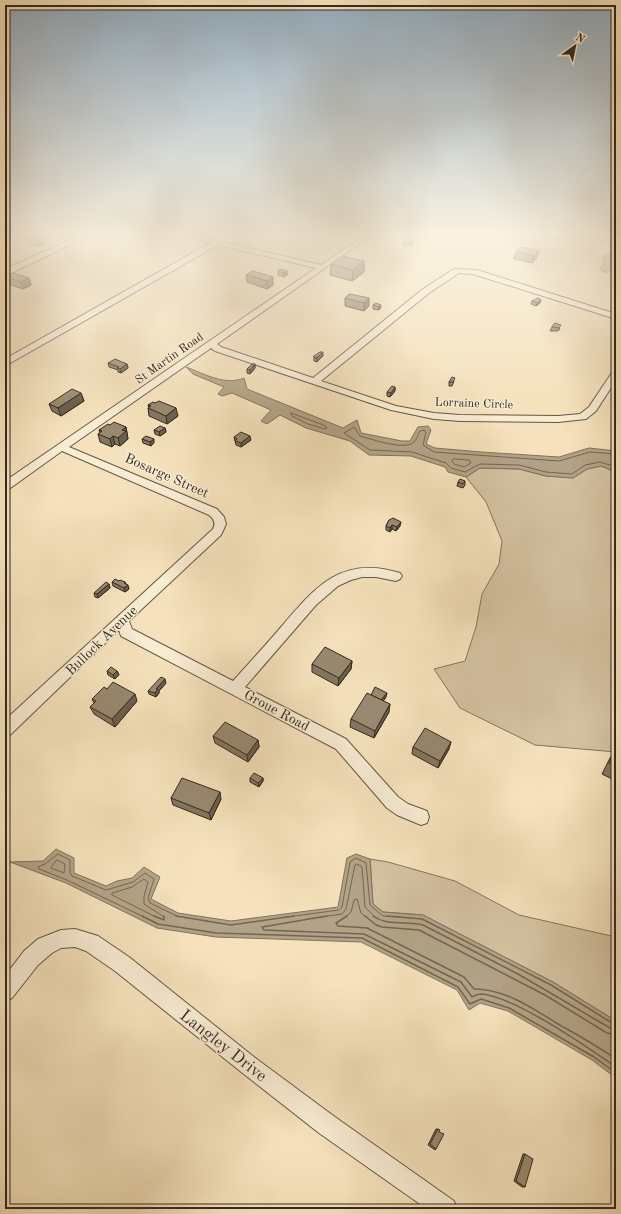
<svg xmlns="http://www.w3.org/2000/svg" width="621" height="1214" viewBox="0 0 621 1214" font-family="'Old Standard TT',serif">
<style>
.green{fill:#d4c2a1;stroke:#847560}
.water{fill:#b3a386;stroke:#80725c}
.lines{fill:none;stroke-linecap:round;stroke-linejoin:round}
.shore-far1{stroke:#736652;stroke-width:1}
.shore{stroke:#736652;stroke-width:1.5}
.minor-casing{stroke:#645646;stroke-width:2}
.tertiary-casing{stroke:#645646;stroke-width:2}
.minor{fill:#f8ecd3;fill-rule:evenodd}
.tertiary{fill:#f8ecd3;fill-rule:evenodd}
.wall{fill:#837660;stroke:#33281e}
.shaded-wall{fill:#6a604e;stroke:#33281e}
.building{fill:#988970;stroke:#33281e}
.labels{text-anchor:middle;stroke-width:3;stroke-linejoin:round;paint-order:stroke}
.far-street-label{font-size:12px;fill:#33281e;stroke:#f8ecd3}
.street-label{font-size:14px;fill:#33281e;stroke:#f8ecd3}
.near-street-label{font-size:17px;fill:#33281e;stroke:#f8ecd3}
</style>
<rect width="100%" height="100%" fill="#f5e2bc"/>
<filter id="stains"><feTurbulence type="fractalNoise" baseFrequency=".005" numOctaves="4"/><feColorMatrix values="0 0 0 0 .2 0 0 0 0 .09 0 0 0 0 .02 0 0 0 .5 -.17"/></filter>
<radialGradient id="worn" r=".72"><stop offset=".6" stop-color="#630" stop-opacity="0"/><stop offset="1" stop-color="#630" stop-opacity=".3"/></radialGradient>
<g class="green">
<path d="M601,466L611,470L616,486V752L535,745L460,708L434,669L465,661L476,627L482,594L499,564L502,541L486,502L466,477L480,468L519,469L546,476L573,478L587,469Z"/>
<path d="M370,859L388,862L455,881L519,915L616,937V1021L553,982L423,915L383,912L373,904Z"/>
</g>
<g class="water">
<path d="M543,236H616V268C610,272 607,274 600,270L604,261L603,257L611,252L614,245C593,236 567,246 543,236Z"/>
<path d="M186,367C205,374 225,386 244,378L247,389L343,428L357,420L361,433L402,441H410L418,427L428,426L431,430L426,444L435,448L481,452L559,457L589,448L616,451V486L611,470L601,466L587,469L573,478L546,476L519,469L480,468L466,477L448,472L445,467L411,456L369,455L350,441L306,428L280,415L267,424L261,421L271,410L232,393L222,396L218,394L224,387L193,374Z"/>
<path d="M56,849L74,858V873L106,886L117,881L132,878L144,867L160,877L151,899L178,913L231,921L338,907L347,858L356,854L370,859L373,904L383,912L423,915L553,982L616,1021V1078L592,1060L508,1011L480,1003L469,1010L457,990L361,942L216,937L157,928L66,883L10,862L43,861Z"/>
</g>
<g class="lines">
<g class="shore-far1">
<path d="M556,236C576,238 598,235 616,241"/>
<path d="M291,413L326,426L327,428L325,429L308,424L292,416Z"/>
<path d="M616,454L590,452L559,461L434,452L423,445L426,432L424,430L420,431C418,435 416,442 411,444C400,449 371,439 360,436L354,427L344,433L370,450L412,452L446,463L451,468L465,472L480,464L519,465L546,472L572,474L585,465L600,462L613,466L616,473"/>
<path d="M454,459L469,460L471,463L464,467L454,464L452,461Z"/>
<path d="M57,860L65,864L64,873L51,868Z"/>
<path d="M144,917L67,880L39,869L38,867L45,864L58,854L70,860V873L72,876L106,890L133,882L145,873L154,879L148,898L150,903L179,917"/>
<path d="M156,917L112,895V893L132,887L144,879L148,882L144,896V904L164,917"/>
<path d="M287,917L339,910L342,907L350,862L356,858L366,863L370,905L383,916L400,917"/>
<path d="M321,917L342,914L346,909L355,865L357,864L362,867L365,907L375,917"/>
<path d="M346,917L351,912L354,900L357,899L361,913L366,917"/>
</g>
<g class="shore">
<path d="M142,916L158,924L216,933L362,938L458,987L470,1004L481,999L509,1008L594,1057L616,1073"/>
<path d="M154,916L164,920V916"/>
<path d="M176,916L231,925L294,916"/>
<path d="M327,916L262,927L264,930L364,934L461,982L472,997C475,996 477,994 481,994C514,996 587,1047 616,1067"/>
<path d="M347,916L336,923L338,926L367,928L464,977L474,989C505,989 532,1008 558,1024C578,1035 597,1046 616,1059"/>
<path d="M365,916L376,925L382,927L419,930L545,995L607,1033L616,1035"/>
<path d="M373,916C387,926 407,921 423,925L518,974L610,1028L616,1029"/>
<path d="M387,916L422,919L551,985L612,1023L616,1024"/>
</g>
<g class="minor-casing">
<g id="minor">
<path d="M8,236H16L5,241V237Z"/>
<path d="M188,236H198L321,265L363,236H370L369,237L217,344L221,347L313,378L423,289L454,269L477,270L616,314V319L473,274L459,273L429,293L321,381L396,406L434,413L460,415L558,416L580,414L589,407L613,371L616,370V380L596,411L586,419L558,422L460,421L434,419L391,410L215,351L211,348L69,447L217,509L224,517L226,524L221,535L129,621L132,629L233,681C249,663 266,645 282,626C316,586 342,555 400,573L402,576L400,579L396,581L376,577H362L351,580L338,586L316,605L245,687L346,739L398,797L408,804L427,811L429,817L427,823L421,825L397,815L387,808L336,749L121,636L119,630L10,735L5,737V720L213,529C216,523 214,519 209,515L62,451L9,489L5,490V481L316,268L218,245L5,366V359L210,243Z"/>
<path d="M75,929L98,936L129,957L254,1057L335,1117L454,1201L457,1209H427L319,1133L240,1071L115,971L86,951L75,947L61,948L52,953L38,965L12,998L5,1001V976L24,951L38,939L61,930Z"/>
</g>
</g>
<g class="tertiary-casing">
<path id="tertiary" d="M79,236H89L5,276V269Z"/>
</g>
<use href="#minor" class="minor"/>
<use href="#tertiary" class="tertiary"/>
</g>
<g class="wall">
<path d="M27,237L46,243L38,246L29,244Z"/>
<path d="M404,241H413V244L410,246L403,245Z"/>
<path d="M521,247L537,258L532,263L514,259L516,252Z"/>
<path d="M364,261V272L352,281L330,275L331,264Z"/>
<path d="M253,271L273,285L267,289L247,282L246,275Z"/>
<path d="M278,271H287V275L284,277L278,275Z"/>
<path d="M6,277L29,278L31,285L23,289L8,284Z"/>
<path d="M350,294L369,306L364,311L345,306V298Z"/>
<path d="M541,300L540,303L536,306L531,304L532,301Z"/>
<path d="M373,305H381L380,309L378,310L373,309Z"/>
<path d="M555,323L560,329L558,331H550L552,327Z"/>
<path d="M314,356H323L317,362L314,361Z"/>
<path d="M108,363L127,364L128,368L121,373L118,372V370L109,367Z"/>
<path d="M255,364V368L250,374L247,373V369Z"/>
<path d="M454,381L452,386H449V382Z"/>
<path d="M395,387V391L390,397L387,396V392Z"/>
<path d="M81,393L84,401L61,416L52,411L49,404Z"/>
<path d="M155,403L178,416L167,424L149,416L148,408H149L148,405Z"/>
<path d="M110,425L126,427L128,439L120,446L115,444L112,447L100,442L98,434L100,433L99,430Z"/>
<path d="M165,428L166,432L160,436L155,434L154,430Z"/>
<path d="M234,437L251,440L241,447L236,445Z"/>
<path d="M142,439L154,443L151,446L143,443Z"/>
<path d="M465,481V485L463,488L457,486L458,482Z"/>
<path d="M389,520L400,526L396,531L392,529L390,532L386,530V526Z"/>
<path d="M119,581L125,582L129,589L125,592L113,586L112,582Z"/>
<path d="M109,584L110,588L98,598L95,597L94,593Z"/>
<path d="M352,661L351,669L338,686L312,672V664Z"/>
<path d="M107,671H117L119,675L115,679L108,675Z"/>
<path d="M166,683L159,691V693L156,697L149,694L148,691Z"/>
<path d="M107,689L137,701L115,727L94,714L90,707L94,703L92,699Z"/>
<path d="M386,697L383,701L389,712L374,738L350,727L351,719Z"/>
<path d="M213,736L258,740L259,747L248,762L215,743Z"/>
<path d="M413,747L449,749L438,768L412,754Z"/>
<path d="M616,749V781L602,774L610,758Z"/>
<path d="M250,778H263V781L259,787L250,782Z"/>
<path d="M171,798L221,799L211,820L173,805Z"/>
<path d="M436,1129H438L436,1149L435,1150L428,1145Z"/>
<path d="M523,1154H525V1187H522L514,1181Z"/>
</g>
<g class="shaded-wall">
<path d="M44,236L46,243L38,246L36,240Z"/>
<path d="M413,241V244L410,246V243Z"/>
<path d="M539,251L537,258L532,263L534,256Z"/>
<path d="M364,261V272L352,281L353,270Z"/>
<path d="M287,271V275L284,277V273Z"/>
<path d="M273,277V285L267,289V281Z"/>
<path d="M29,278L31,285L23,289L21,282Z"/>
<path d="M369,298V306L364,311V303Z"/>
<path d="M541,300L540,303L536,306L537,303Z"/>
<path d="M381,305L380,309L378,310L379,307Z"/>
<path d="M323,352V356L317,362V358Z"/>
<path d="M127,364L128,368L121,373L120,369Z"/>
<path d="M255,364V368L250,374V370Z"/>
<path d="M395,387V391L390,397L391,393Z"/>
<path d="M81,393L84,401L61,416L58,408Z"/>
<path d="M176,408L178,416L167,424L166,416Z"/>
<path d="M126,427L128,439L120,446L118,438L122,430Z"/>
<path d="M165,428L166,432L160,436L159,432Z"/>
<path d="M113,436L115,444L112,447L110,439Z"/>
<path d="M250,436L251,440L241,447V443Z"/>
<path d="M154,439V443L151,446L150,442Z"/>
<path d="M401,522L400,526L396,531L397,527Z"/>
<path d="M392,525V529L390,532V528Z"/>
<path d="M109,584L110,588L98,598L97,594Z"/>
<path d="M128,585L129,589L125,592L124,588Z"/>
<path d="M352,661L351,669L338,686L339,678Z"/>
<path d="M117,671L119,675L115,679L113,675Z"/>
<path d="M165,679L166,683L159,691V693L156,697L155,693L156,689Z"/>
<path d="M387,693L386,697L380,706V702Z"/>
<path d="M135,694L137,701L115,727L112,719Z"/>
<path d="M390,704L389,712L374,738L375,731Z"/>
<path d="M258,740L259,747L248,762L247,755Z"/>
<path d="M451,742L449,749L438,768L440,761Z"/>
<path d="M263,778V781L259,787L258,783Z"/>
<path d="M220,792L221,799L211,820L209,813Z"/>
</g>
<g class="building">
<path d="M30,236H44L36,240L27,237Z"/>
<path d="M406,239L413,241L410,243L404,241Z"/>
<path d="M521,247L539,251L534,256L516,252Z"/>
<path d="M342,256L364,261L353,270L331,264Z"/>
<path d="M280,269L287,271L284,273L278,271Z"/>
<path d="M253,271L273,277L267,281L246,275Z"/>
<path d="M13,273L29,278L21,282L6,277Z"/>
<path d="M350,294L369,298L364,303L345,298Z"/>
<path d="M538,298L541,300L537,303L532,301Z"/>
<path d="M376,303L381,305L379,307L373,305Z"/>
<path d="M555,323L561,325L559,328L552,327Z"/>
<path d="M320,352H323L317,358L314,357V356Z"/>
<path d="M115,359L127,364L120,369L117,368L119,367L108,363Z"/>
<path d="M252,364H255L250,370L247,369Z"/>
<path d="M452,377L455,378L453,382H449Z"/>
<path d="M392,386L395,387L391,393L387,392Z"/>
<path d="M72,389L81,393L58,408L49,404Z"/>
<path d="M159,401L176,408L166,416L148,408L151,406L148,405L153,402L155,403Z"/>
<path d="M114,422L126,427L122,430L126,431L118,438L113,436L110,439L98,434L102,431L99,430L108,424L110,425Z"/>
<path d="M160,426L165,428L159,432L154,430Z"/>
<path d="M241,432L250,436L241,443L235,441L237,439L234,437Z"/>
<path d="M146,436L154,439L150,442L142,439Z"/>
<path d="M460,479L465,481L463,484L458,482Z"/>
<path d="M393,518L401,522L397,527L392,525L390,528L386,526L389,520Z"/>
<path d="M115,579L119,581L120,580L125,582L124,583L128,585L124,588L112,582Z"/>
<path d="M106,582L109,584L97,594L94,593Z"/>
<path d="M325,647L352,661L339,678L312,664Z"/>
<path d="M111,667L117,671L113,675L107,671Z"/>
<path d="M161,677L165,679L156,689H158L155,693L148,691Z"/>
<path d="M113,682L135,694L112,719L90,707L96,701L92,699L104,687L107,689Z"/>
<path d="M375,687L387,693L381,700L371,695Z"/>
<path d="M367,693L390,704L375,731L351,719Z"/>
<path d="M225,722L258,740L247,755L213,736Z"/>
<path d="M425,728L451,742L440,761L413,747Z"/>
<path d="M616,749V767L609,763Z"/>
<path d="M254,773L263,778L258,783L250,778Z"/>
<path d="M182,778L220,792L209,813L171,798Z"/>
<path d="M438,1129L440,1130L439,1132L444,1134L436,1149L430,1144Z"/>
<path d="M525,1154L533,1159L525,1187L516,1181Z"/>
</g>
<linearGradient id="sky" x2="0" y2="1"><stop stop-color="#93adc1"/><stop offset="0.58" stop-color="#faf2e1"/><stop offset="1" stop-color="#faf2e1" stop-opacity="0"/></linearGradient>
<rect width="621" height="405" fill="url(#sky)"/>
<g class="labels">
<g class="far-street-label">
<text transform="translate(169 358) rotate(-35)" y="4">St Martin Road</text>
<text transform="translate(474 403) rotate(2)" y="4">Lorraine Circle</text>
</g>
<g class="street-label">
<text transform="translate(167 475) rotate(24)" y="5">Bosarge Street</text>
<text transform="translate(101 640) rotate(-44)" y="5">Bullock Avenue</text>
<text transform="translate(277 710) rotate(28)" y="5">Groue Road</text>
</g>
<g class="near-street-label">
<text transform="translate(224 1045) rotate(38)" y="6">Langley Drive</text>
</g>
</g>
<rect width="621" height="1214" fill="none" stroke="#f5e2bc" stroke-width="20"/>
<rect x="6" y="6" width="609" height="1202" fill="none" stroke="#33281e" stroke-width="2"/>
<rect x="10" y="10" width="601" height="1194" fill="none" stroke="#33281e"/>
<g transform="translate(575 46) rotate(33)" stroke="#f8ecd3" stroke-width="3" paint-order="stroke">
<path d="M0-3L7 15L0 10L-7 15Z" fill="#33281e"/>
<text y="-6" font-size="11" font-weight="bold" text-anchor="middle" fill="#33281e">N</text>
</g>
<rect width="100%" height="100%" filter="url(#stains)"/>
<rect width="100%" height="100%" fill="url(#worn)"/>
</svg>
